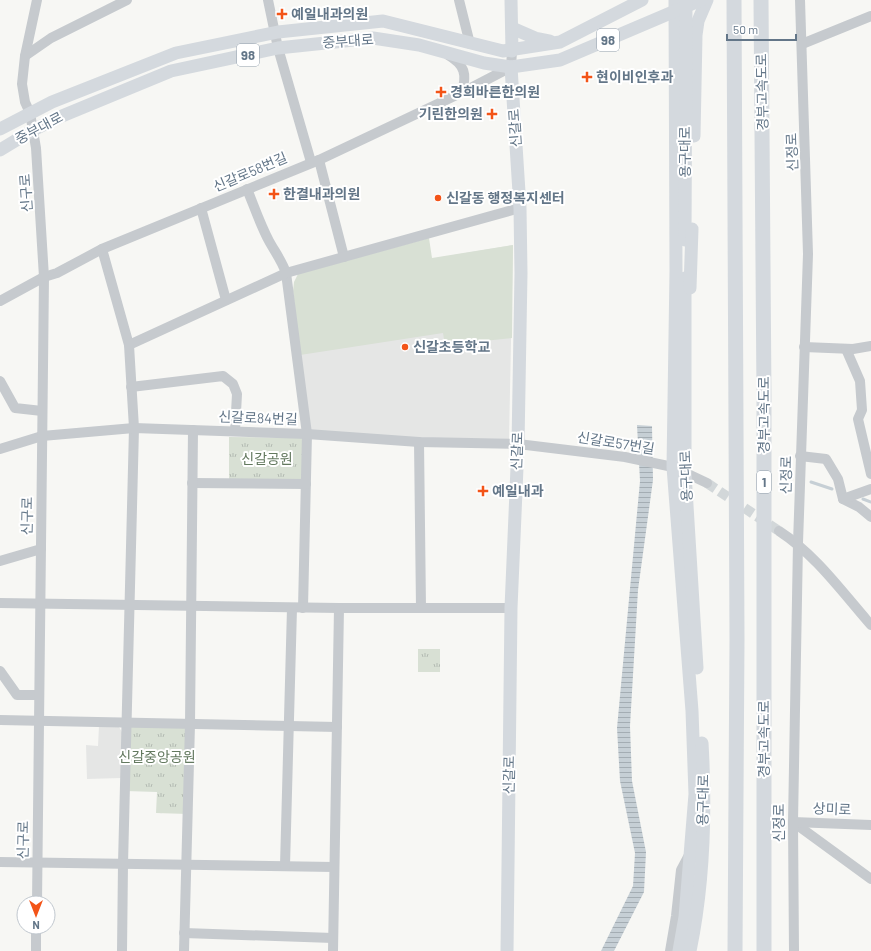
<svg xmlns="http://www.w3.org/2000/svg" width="871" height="951" viewBox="0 0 871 951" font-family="Barlow,'Noto Sans KR',sans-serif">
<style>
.built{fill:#e5e6e5}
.grass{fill:#d8e0d4}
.park{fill:url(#park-tufts)}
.water{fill:url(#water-rules)}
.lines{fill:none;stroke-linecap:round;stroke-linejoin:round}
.stream{stroke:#c6cfd5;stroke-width:3}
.minor-tunnel{stroke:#d2d7d9;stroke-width:10;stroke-dasharray:10 5;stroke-linecap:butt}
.minor{stroke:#c6cace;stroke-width:10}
.major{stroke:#d4d9de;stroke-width:13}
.highway{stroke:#d4d9de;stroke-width:15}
.poi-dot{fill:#f35418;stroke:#fff;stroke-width:1.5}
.labels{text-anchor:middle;stroke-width:4;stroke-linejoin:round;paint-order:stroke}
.shield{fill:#fff;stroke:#929fac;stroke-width:1}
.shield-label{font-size:13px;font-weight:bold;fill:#637688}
.poi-label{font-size:14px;font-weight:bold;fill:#637688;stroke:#fff;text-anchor:start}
.street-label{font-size:14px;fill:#637688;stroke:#fff}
.park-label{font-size:14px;fill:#63795f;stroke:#fff}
</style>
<defs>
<pattern id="park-tufts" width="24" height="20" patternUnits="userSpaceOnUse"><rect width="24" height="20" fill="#d8e0d4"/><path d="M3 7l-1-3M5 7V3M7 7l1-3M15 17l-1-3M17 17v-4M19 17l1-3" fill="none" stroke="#b3bab2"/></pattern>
<pattern id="water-rules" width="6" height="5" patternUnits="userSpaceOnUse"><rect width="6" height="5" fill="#c6cfd5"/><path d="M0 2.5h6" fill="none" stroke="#a4adb3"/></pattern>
</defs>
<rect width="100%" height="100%" fill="#f7f7f4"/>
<g class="built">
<path d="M513,245L509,439L418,438L311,430L305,393L294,282Z"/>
<path d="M99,726L119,727L122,732L121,778L87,779L86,745L98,746Z"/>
</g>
<path class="grass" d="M429,238L432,258L513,245L512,338L445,345L443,333L300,355L293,291L294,282L298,274Z"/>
<g class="park">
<path d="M229,437L305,438L303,480L229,481Z"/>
<rect x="418" y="649" width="22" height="23"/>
<path d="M126,722L190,724L188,814L156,813L157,792L125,791Z"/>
</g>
<path class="water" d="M637,425L652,426L653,480L638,590L630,726L632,781L646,852L644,892L614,951H601L633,886L635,853L620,781L617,728L640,481Z"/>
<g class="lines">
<g class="stream">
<path d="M811,482L832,489"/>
<path d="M863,499L871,502"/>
</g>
<path class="minor-tunnel" d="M707,483L779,531"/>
<g class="minor">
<path d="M268,0L278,48L311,162"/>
<path d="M459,0L470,44"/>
<path d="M802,44L871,16"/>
<path d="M448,55C465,65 467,74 462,92"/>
<path d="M25,56L51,38L127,0"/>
<path d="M319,160L344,257"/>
<path d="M247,189C254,206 260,224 269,241C275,252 282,261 286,273L307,434L303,608"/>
<path d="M201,208L226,300"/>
<path d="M102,249L129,345L134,428L123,864L122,951"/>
<path d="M0,301L44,277L57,273L102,249L319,160L465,91L511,67L512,51"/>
<path d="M129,345L286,273L520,208"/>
<path d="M804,347L853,349L871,346"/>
<path d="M846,349L860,381L862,410L858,419L871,474"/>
<path d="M0,381L15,408L42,411"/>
<path d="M131,387L223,376L233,384L237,394L235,431"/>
<path d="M419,442L421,608"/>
<path d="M0,449L42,436L134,428L307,434L419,442L518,444L625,457L673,467L707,483"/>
<path d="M800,456L826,459L838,479L843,499L859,507L871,517"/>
<path d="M192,483L306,484"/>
<path d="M843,499L871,489"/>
<path d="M779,531C816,555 842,592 871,625"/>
<path d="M0,561L41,549"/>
<path d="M0,603L339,608H511"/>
<path d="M0,671L17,695H39"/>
<path d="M0,720L337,727"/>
<path d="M793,822L871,879"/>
<path d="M793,822L871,825"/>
<path d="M0,862L334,867"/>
<path d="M285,866L292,608"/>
<path d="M37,903L44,277L36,148L30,113L25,102L22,84L25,56L37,0"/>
<path d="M184,933L333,938"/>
<path d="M36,951V927"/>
<path d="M184,951L190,724L193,430"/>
<path d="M333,951L339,608"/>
<path d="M670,951L676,916L681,870L689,855"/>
<path d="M794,951L793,822L798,543L808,254L800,0"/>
</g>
<g class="major">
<path d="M511,0L512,51"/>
<path d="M675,0L676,271L673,467L692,711L695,794L685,917L679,951"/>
<path d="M512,28L535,38L550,41"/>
<path d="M0,129L52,102L176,53L278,32L383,21L503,51L560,42L642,0"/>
<path d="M694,136L696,35L698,21L707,0"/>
<path d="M0,150L33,130L62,116L171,71L278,48L373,38L419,45L484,63L511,67L560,60L701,0"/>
<path d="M685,240L686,0"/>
<path d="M685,278V473L697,668"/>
<path d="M690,288L692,229"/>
<path d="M507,951L511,608L518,444L521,273L520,208L511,67"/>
<path d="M690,951C704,883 706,812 702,743"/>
</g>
<g class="highway">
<path d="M734,0L737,639L735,951"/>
<path d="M761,0L764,397V951"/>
</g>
</g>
<g class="poi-dot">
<path d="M280 8h4v4h4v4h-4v4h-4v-4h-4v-4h4z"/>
<path d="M585 71h4v4h4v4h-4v4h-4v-4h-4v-4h4z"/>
<path d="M439 86h4v4h4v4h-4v4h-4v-4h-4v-4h4z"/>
<path d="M490 108h4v4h4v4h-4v4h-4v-4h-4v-4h4z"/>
<path d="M272 188h4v4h4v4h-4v4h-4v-4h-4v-4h4z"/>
<circle cx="438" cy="198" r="4"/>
<circle cx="405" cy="347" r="4"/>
<path d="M481 485h4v4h4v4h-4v4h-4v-4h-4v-4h4z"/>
</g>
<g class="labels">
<g class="shield">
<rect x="597" y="29" width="22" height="22" rx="3"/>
<rect x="237" y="44" width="22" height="22" rx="3"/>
<rect x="757" y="471" width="14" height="22" rx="3"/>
</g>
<g class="shield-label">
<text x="608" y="45">98</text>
<text x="248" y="60">98</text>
<text x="764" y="487">1</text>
</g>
<g class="poi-label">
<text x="291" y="19">예일내과의원</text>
<text x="596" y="82">현이비인후과</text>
<text x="450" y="97">경희바른한의원</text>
<text x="483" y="119" text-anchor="end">기린한의원</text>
<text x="283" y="199">한결내과의원</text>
<text x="446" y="203">신갈동 행정복지센터</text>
<text x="413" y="352">신갈초등학교</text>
<text x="492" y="496">예일내과</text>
</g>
<g class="street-label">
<text transform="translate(348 41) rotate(-4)" y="5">중부대로</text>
<text transform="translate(762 92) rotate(-91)" y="5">경부고속도로</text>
<text transform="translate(39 128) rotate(-28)" y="5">중부대로</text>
<text transform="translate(515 128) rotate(-94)" y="5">신갈로</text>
<text transform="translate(685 152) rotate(-90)" y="5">용구대로</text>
<text transform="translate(792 152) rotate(-92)" y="5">신정로</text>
<text transform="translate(250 172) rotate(-23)" y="5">신갈로58번길</text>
<text transform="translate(26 193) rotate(-94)" y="5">신구로</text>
<text transform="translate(764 415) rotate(-90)" y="5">경부고속도로</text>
<text transform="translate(258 418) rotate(2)" y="5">신갈로84번길</text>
<text transform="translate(616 443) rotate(9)" y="5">신갈로57번길</text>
<text transform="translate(517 451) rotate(-88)" y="5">신갈로</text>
<text transform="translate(786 475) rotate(-89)" y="5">신정로</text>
<text transform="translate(686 476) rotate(-92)" y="5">용구대로</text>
<text transform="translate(27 516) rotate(-89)" y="5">신구로</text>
<text transform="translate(764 739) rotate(-90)" y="5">경부고속도로</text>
<text transform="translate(509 775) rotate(-89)" y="5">신갈로</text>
<text transform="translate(703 800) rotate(-89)" y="5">용구대로</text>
<text transform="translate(832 809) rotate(2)" y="5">상미로</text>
<text transform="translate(779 823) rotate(-90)" y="5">신정로</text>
<text transform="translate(23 840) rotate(-89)" y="5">신구로</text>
</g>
<g class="park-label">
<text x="267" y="464">신갈공원</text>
<text x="157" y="762">신갈중앙공원</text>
</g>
</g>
<g transform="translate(36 915) rotate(180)"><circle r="19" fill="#ffffff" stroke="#c1c8cf"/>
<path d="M0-3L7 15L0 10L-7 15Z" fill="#f35418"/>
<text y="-6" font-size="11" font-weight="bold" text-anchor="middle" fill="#637688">N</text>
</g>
<path d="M727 34v6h69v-6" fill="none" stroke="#637688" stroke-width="2"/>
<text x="733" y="34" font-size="12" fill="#637688" stroke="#ffffff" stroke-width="3" paint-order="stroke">50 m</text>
</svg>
